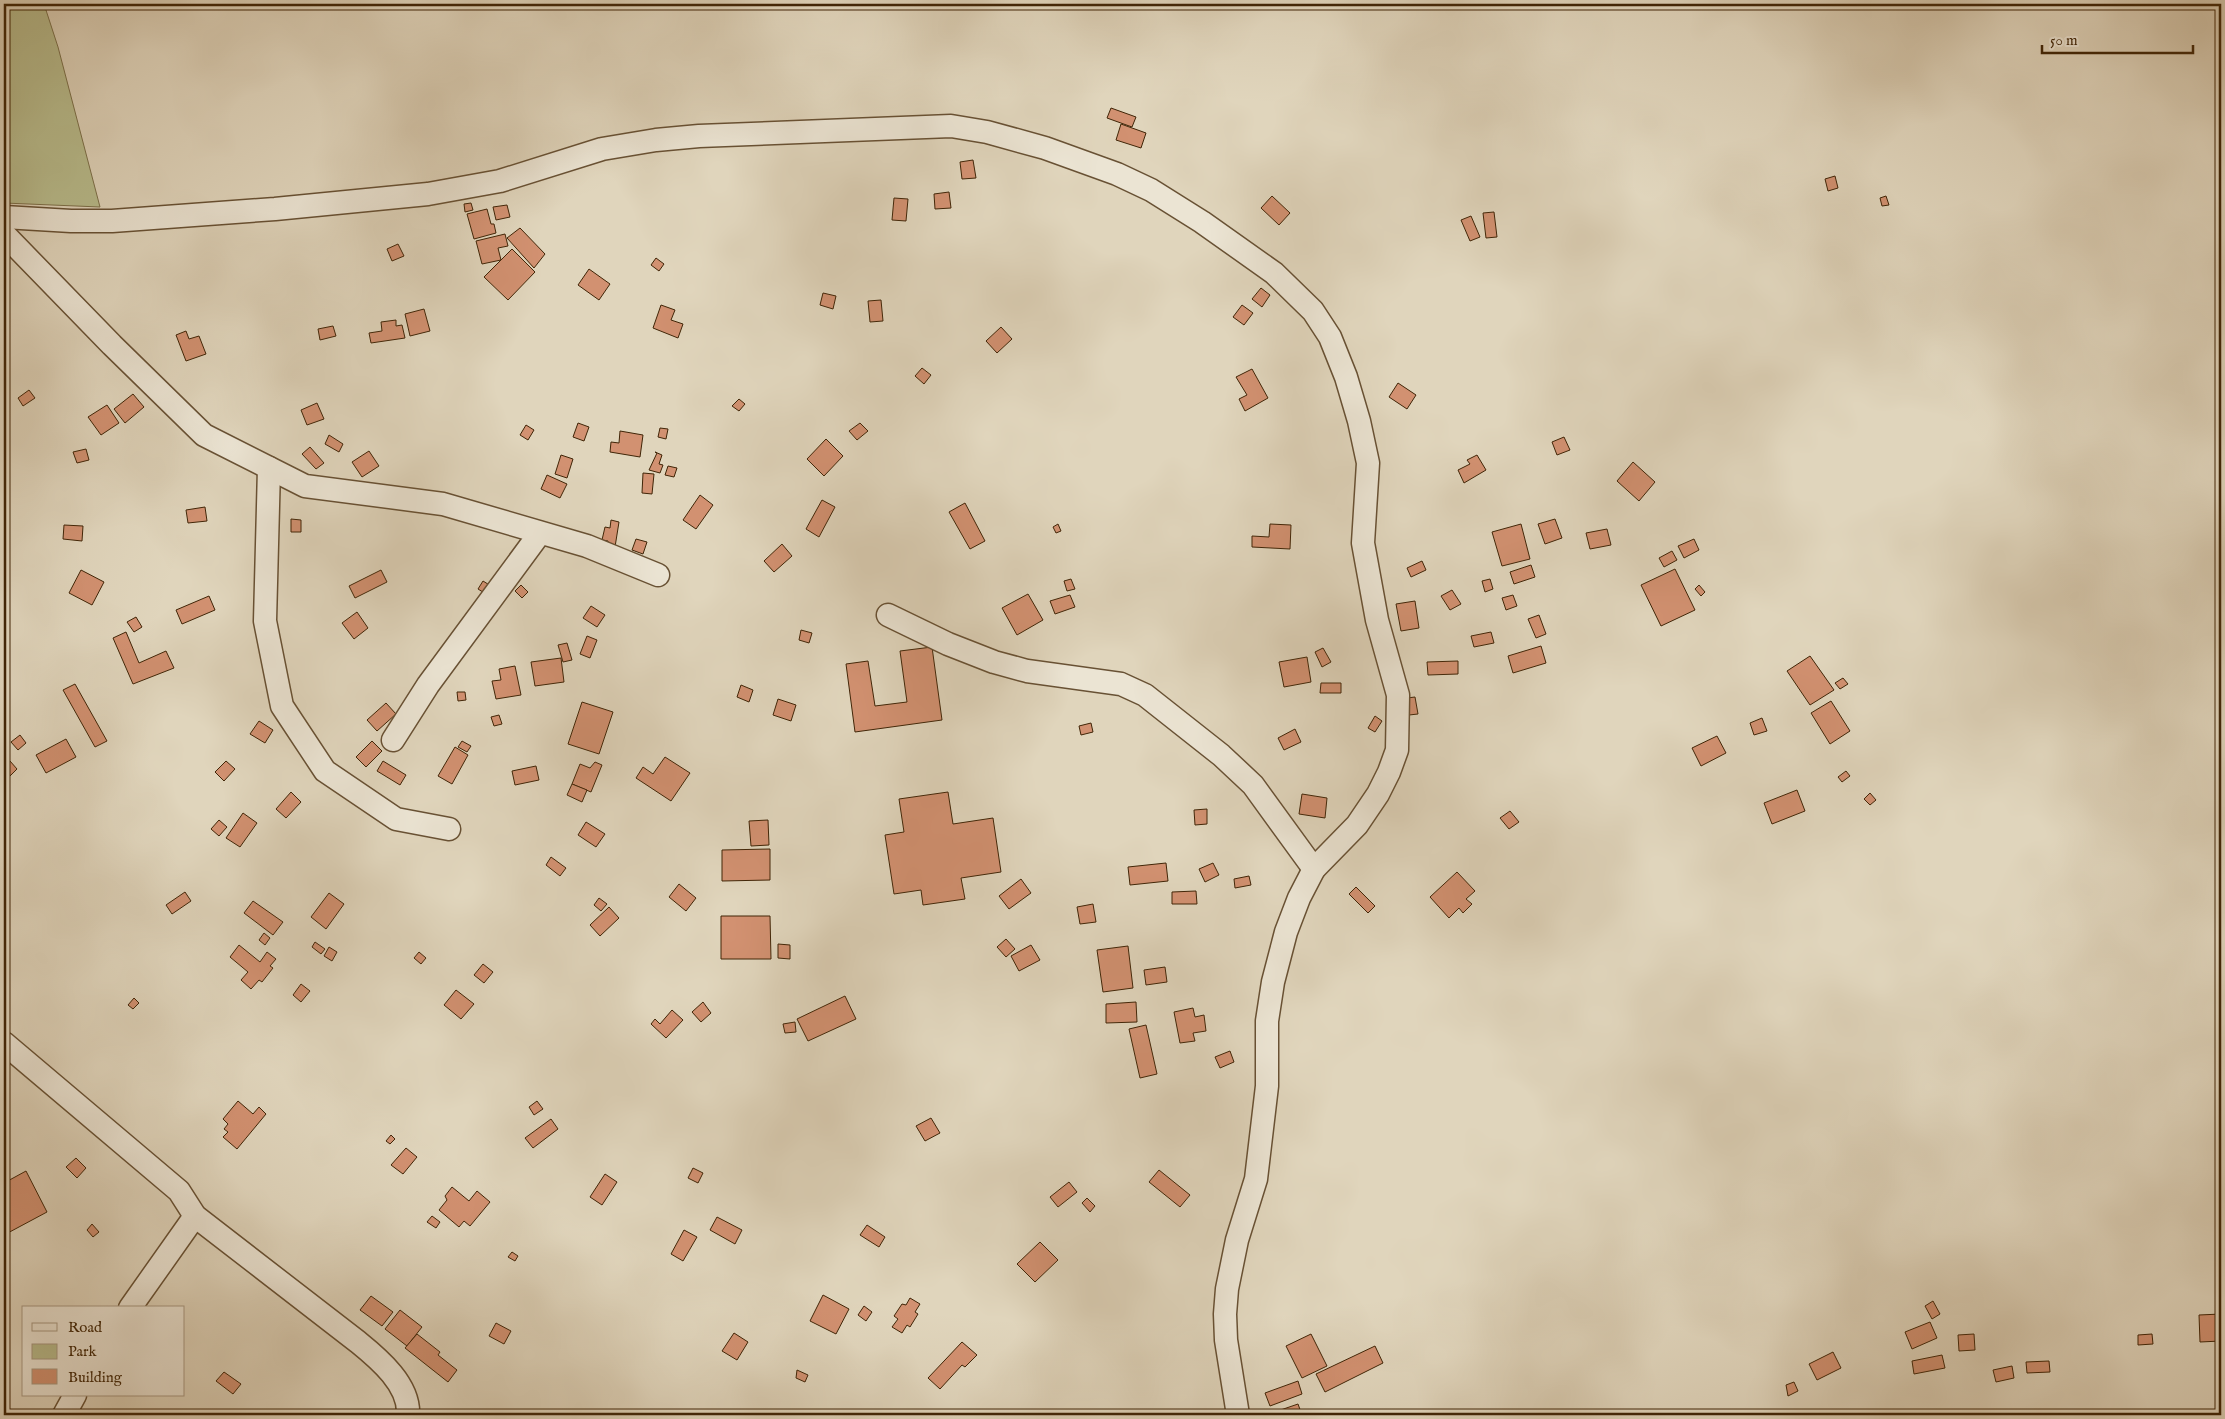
<svg xmlns="http://www.w3.org/2000/svg" width="2225" height="1419" viewBox="0 0 2225 1419" font-family="'IM FELL English',serif">
<style>
.green{fill:#b8bc8d;stroke:#7c704a}
.building{fill:#d29171;stroke:#402507}
.lines{fill:none;stroke-linecap:round;stroke-linejoin:round}
.minor-casing{stroke:#685134;stroke-width:25}
.minor{stroke:#ebe4d3;stroke-width:22}
</style>
<rect width="100%" height="100%" fill="#e0d5bc"/>
<filter id="stains"><feTurbulence type="fractalNoise" baseFrequency=".004" numOctaves="4"/><feColorMatrix values="0 0 0 0 .2 0 0 0 0 .09 0 0 0 0 .02 0 0 0 .5 -.17"/></filter>
<radialGradient id="worn" r=".72"><stop offset=".6" stop-color="#630" stop-opacity="0"/><stop offset="1" stop-color="#630" stop-opacity=".3"/></radialGradient>
<path class="green" d="M4,4H44L58,47L100,207L4,203Z"/>
<g class="building">
<path d="M1111,108L1136,117L1132,127L1107,118Z"/>
<path d="M1121,124L1146,133L1141,148L1116,140Z"/>
<path d="M973,160L976,178L962,179L960,162Z"/>
<path d="M1835,176L1838,188L1828,191L1825,179Z"/>
<path d="M949,192L951,208L935,209L934,194Z"/>
<path d="M1272,196L1290,213L1279,225L1261,208Z"/>
<path d="M1886,196L1889,205L1882,206L1880,198Z"/>
<path d="M894,198L908,199L906,221L892,220Z"/>
<path d="M471,203L473,210L465,212L464,204Z"/>
<path d="M507,205L510,217L496,220L493,207Z"/>
<path d="M487,209L491,224H494L496,233L474,239L467,214Z"/>
<path d="M1494,212L1497,237L1486,238L1483,213Z"/>
<path d="M1471,216L1480,237L1470,241L1461,220Z"/>
<path d="M520,228L545,254L534,268L507,238Z"/>
<path d="M505,234L508,246L498,248L501,260L482,264L476,241Z"/>
<path d="M398,244L404,256L392,261L387,249Z"/>
<path d="M512,249L535,272L508,300L484,277Z"/>
<path d="M656,258L664,264L659,271L651,265Z"/>
<path d="M589,269L610,284L599,300L578,285Z"/>
<path d="M1261,288L1270,295L1262,307L1252,299Z"/>
<path d="M823,293L836,296L833,309L820,305Z"/>
<path d="M881,300L883,321L870,322L868,301Z"/>
<path d="M661,305L675,310L671,320L683,324L678,338L653,328Z"/>
<path d="M1242,305L1253,313L1244,325L1233,317Z"/>
<path d="M424,309L430,331L410,336L405,314Z"/>
<path d="M396,320V326L402,325L405,338L371,343L369,333L382,331L381,322Z"/>
<path d="M333,326L336,336L320,340L318,329Z"/>
<path d="M1001,327L1012,339L997,353L986,341Z"/>
<path d="M186,331L189,339L199,336L206,354L186,361L176,335Z"/>
<path d="M922,368L931,375L924,384L915,376Z"/>
<path d="M1252,369L1268,398L1245,411L1239,399L1247,395L1236,377Z"/>
<path d="M1398,383L1416,395L1407,409L1389,397Z"/>
<path d="M29,390L35,398L23,406L18,398Z"/>
<path d="M133,394L144,407L125,423L114,409Z"/>
<path d="M739,399L745,404L739,411L732,406Z"/>
<path d="M317,403L324,419L307,425L301,410Z"/>
<path d="M107,405L119,423L101,435L88,417Z"/>
<path d="M578,423L589,427L584,441L573,437Z"/>
<path d="M860,423L868,431L857,440L849,431Z"/>
<path d="M526,425L534,430L528,440L520,435Z"/>
<path d="M660,428L668,429L666,439L658,437Z"/>
<path d="M620,431L643,435L640,457L610,452L611,442L619,443Z"/>
<path d="M329,435L343,444L339,452L325,444Z"/>
<path d="M1564,437L1570,450L1557,455L1552,442Z"/>
<path d="M826,439L843,456L824,476L807,459Z"/>
<path d="M310,447L324,463L316,469L302,454Z"/>
<path d="M86,449L89,460L77,463L73,452Z"/>
<path d="M369,451L379,466L362,477L352,462Z"/>
<path d="M655,452L662,455L659,464L663,465L660,473L649,470L657,453Z"/>
<path d="M561,455L573,459L567,478L555,474Z"/>
<path d="M1477,455L1486,470L1464,483L1458,470L1470,464L1467,460Z"/>
<path d="M1633,462L1655,482L1639,501L1617,481Z"/>
<path d="M668,466L677,468L674,477L665,475Z"/>
<path d="M643,473L654,474L652,494L642,493Z"/>
<path d="M547,475L567,484L560,498L541,489Z"/>
<path d="M700,495L713,505L696,529L683,520Z"/>
<path d="M822,500L835,507L819,537L806,529Z"/>
<path d="M965,503L985,541L970,549L949,512Z"/>
<path d="M205,507L207,521L188,523L186,510Z"/>
<path d="M291,519L301,520V532H291Z"/>
<path d="M1555,519L1562,538L1545,544L1538,524Z"/>
<path d="M611,520L619,522L615,547L608,546V541L602,540L605,527L610,528Z"/>
<path d="M1058,524L1061,531L1056,533L1053,527Z"/>
<path d="M1270,524L1291,525L1290,549L1252,547V536L1269,537Z"/>
<path d="M1521,524L1530,559L1502,566L1492,532Z"/>
<path d="M64,525L83,526L82,541L63,539Z"/>
<path d="M1607,529L1611,545L1590,549L1586,533Z"/>
<path d="M636,539L647,542L643,554L632,550Z"/>
<path d="M1694,539L1699,550L1684,558L1678,546Z"/>
<path d="M782,544L792,556L774,572L764,561Z"/>
<path d="M1672,551L1677,560L1664,567L1659,558Z"/>
<path d="M1422,561L1426,570L1411,577L1407,568Z"/>
<path d="M1531,565L1535,577L1514,584L1510,572Z"/>
<path d="M1675,569L1695,610L1661,626L1641,585Z"/>
<path d="M81,570L104,582L92,605L69,593Z"/>
<path d="M381,570L387,582L355,598L349,586Z"/>
<path d="M1071,579L1075,589L1067,591L1064,581Z"/>
<path d="M1490,579L1493,589L1485,592L1482,581Z"/>
<path d="M483,581L491,586L486,594L478,589Z"/>
<path d="M521,585L528,592L522,598L515,591Z"/>
<path d="M1699,585L1705,592L1701,596L1695,589Z"/>
<path d="M1452,590L1461,604L1450,610L1441,596Z"/>
<path d="M1028,594L1043,620L1017,635L1002,608Z"/>
<path d="M1070,595L1075,607L1055,614L1050,601Z"/>
<path d="M1513,595L1517,606L1506,610L1502,598Z"/>
<path d="M209,596L215,610L182,624L176,610Z"/>
<path d="M1415,601L1419,628L1401,631L1396,604Z"/>
<path d="M591,606L605,615L597,627L583,618Z"/>
<path d="M357,612L368,628L354,639L342,623Z"/>
<path d="M1539,615L1546,634L1536,638L1528,619Z"/>
<path d="M136,617L142,627L134,632L127,622Z"/>
<path d="M801,630L812,633L809,643L799,640Z"/>
<path d="M126,632L139,663L166,651L174,668L133,684L113,638Z"/>
<path d="M1491,632L1494,643L1474,647L1471,636Z"/>
<path d="M587,636L597,640L590,658L580,654Z"/>
<path d="M567,643L572,660L563,662L558,645Z"/>
<path d="M1541,646L1546,663L1513,673L1508,656Z"/>
<path d="M932,647L942,720L855,732L846,664L868,661L875,706L907,702L900,651Z"/>
<path d="M1323,648L1331,662L1322,667L1315,652Z"/>
<path d="M1810,656L1834,690L1810,705L1787,671Z"/>
<path d="M1307,657L1311,682L1284,687L1279,662Z"/>
<path d="M561,658L564,682L535,686L531,662Z"/>
<path d="M1458,661V674L1428,675L1427,662Z"/>
<path d="M515,666L521,695L496,699L492,681L501,680L499,669Z"/>
<path d="M1843,678L1848,684L1840,689L1835,683Z"/>
<path d="M1321,683H1341V693H1320Z"/>
<path d="M75,684L107,741L95,747L63,690Z"/>
<path d="M741,685L753,690L749,702L737,697Z"/>
<path d="M457,692H465L466,700L458,701Z"/>
<path d="M1415,697L1418,714L1409,715L1407,698Z"/>
<path d="M778,699L796,705L791,721L773,715Z"/>
<path d="M1831,701L1850,731L1830,744L1811,713Z"/>
<path d="M582,702L613,712L599,754L568,744Z"/>
<path d="M386,703L396,714L377,731L367,720Z"/>
<path d="M499,715L502,724L494,726L491,717Z"/>
<path d="M1375,716L1382,721L1375,732L1368,728Z"/>
<path d="M1762,718L1767,731L1754,735L1750,723Z"/>
<path d="M259,721L273,730L265,743L250,734Z"/>
<path d="M1091,723L1093,732L1081,735L1079,726Z"/>
<path d="M1295,729L1301,742L1284,750L1278,738Z"/>
<path d="M20,735L26,743L18,750L11,742Z"/>
<path d="M1717,736L1726,753L1701,766L1692,748Z"/>
<path d="M66,739L76,757L46,773L36,755Z"/>
<path d="M372,741L382,751L366,767L356,757Z"/>
<path d="M462,741L471,746L467,752L458,747Z"/>
<path d="M455,747L468,755L452,784L438,776Z"/>
<path d="M665,757L690,773L671,801L636,778L643,767L653,774Z"/>
<path d="M10,761L17,769L4,782V767Z"/>
<path d="M226,761L235,769L224,781L215,772Z"/>
<path d="M383,761L406,775L400,785L377,771Z"/>
<path d="M595,762L602,765L591,792L572,784L580,764L590,768Z"/>
<path d="M536,766L539,780L515,785L512,771Z"/>
<path d="M1846,771L1850,776L1842,782L1838,777Z"/>
<path d="M572,784L587,790L582,802L567,795Z"/>
<path d="M1797,790L1805,811L1772,824L1764,803Z"/>
<path d="M291,792L301,802L286,818L276,809Z"/>
<path d="M948,792L953,824L993,818L1001,872L961,878L965,899L923,905L921,890L894,894L885,835L904,832L899,799Z"/>
<path d="M1870,793L1876,800L1870,805L1864,799Z"/>
<path d="M1302,794L1327,798L1325,818L1299,814Z"/>
<path d="M1207,809V824L1195,825L1194,810Z"/>
<path d="M1510,811L1519,822L1509,829L1500,818Z"/>
<path d="M243,813L257,823L240,847L226,838Z"/>
<path d="M219,820L227,827L219,836L211,829Z"/>
<path d="M768,820L769,845L751,846L749,821Z"/>
<path d="M586,822L605,834L596,847L578,835Z"/>
<path d="M770,849V880L722,881V850Z"/>
<path d="M551,857L566,868L560,876L546,865Z"/>
<path d="M1166,863L1168,881L1130,885L1128,867Z"/>
<path d="M1213,863L1219,875L1205,882L1199,869Z"/>
<path d="M1457,872L1475,891L1466,899L1472,904L1463,913L1459,908L1449,918L1430,897Z"/>
<path d="M1249,876L1251,885L1235,888L1234,879Z"/>
<path d="M1021,879L1031,893L1009,909L999,896Z"/>
<path d="M679,884L696,898L686,911L669,897Z"/>
<path d="M1356,887L1375,906L1368,913L1349,894Z"/>
<path d="M1196,891L1197,904H1172V892Z"/>
<path d="M185,892L191,901L172,914L166,905Z"/>
<path d="M329,893L344,904L326,929L311,917Z"/>
<path d="M599,898L607,904L601,911L594,905Z"/>
<path d="M253,901L283,922L273,935L244,913Z"/>
<path d="M1093,904L1096,922L1080,924L1077,907Z"/>
<path d="M609,907L619,918L600,936L590,925Z"/>
<path d="M721,916H770L771,959H721Z"/>
<path d="M264,933L270,938L265,945L259,940Z"/>
<path d="M1006,939L1015,949L1006,957L997,947Z"/>
<path d="M315,942L325,949L321,954L312,947Z"/>
<path d="M778,944L790,945V959L778,958Z"/>
<path d="M239,945L260,962L267,952L276,959L270,966L273,968L262,982L259,980L251,989L241,980L248,972L230,957Z"/>
<path d="M1031,945L1040,960L1019,971L1011,956Z"/>
<path d="M1128,946L1133,988L1103,992L1097,950Z"/>
<path d="M329,947L337,952L332,961L324,956Z"/>
<path d="M419,952L426,958L421,964L414,958Z"/>
<path d="M483,964L493,972L484,983L474,975Z"/>
<path d="M1165,967L1167,982L1146,985L1144,970Z"/>
<path d="M301,984L310,991L301,1002L293,995Z"/>
<path d="M456,990L474,1004L461,1019L444,1005Z"/>
<path d="M845,996L856,1019L808,1041L797,1019Z"/>
<path d="M134,998L139,1003L133,1009L128,1005Z"/>
<path d="M703,1002L711,1013L701,1022L692,1012Z"/>
<path d="M1136,1002L1137,1022L1106,1023V1004Z"/>
<path d="M1193,1008L1195,1017L1204,1015L1206,1031L1193,1033L1195,1041L1180,1043L1174,1012Z"/>
<path d="M672,1010L683,1020L666,1038L651,1024L655,1019L660,1024Z"/>
<path d="M795,1022L796,1032L785,1033L783,1024Z"/>
<path d="M1146,1025L1157,1074L1140,1078L1129,1029Z"/>
<path d="M1230,1051L1234,1062L1220,1068L1215,1057Z"/>
<path d="M238,1101L253,1114L259,1107L266,1114L237,1149L223,1137L228,1132L224,1129L228,1124L223,1119Z"/>
<path d="M537,1101L543,1109L534,1115L529,1107Z"/>
<path d="M931,1118L940,1133L925,1141L916,1126Z"/>
<path d="M551,1119L558,1129L533,1148L525,1138Z"/>
<path d="M391,1135L395,1139L390,1144L386,1141Z"/>
<path d="M406,1148L417,1157L403,1174L391,1165Z"/>
<path d="M76,1158L86,1168L77,1178L66,1167Z"/>
<path d="M693,1168L703,1173L698,1183L688,1178Z"/>
<path d="M1159,1170L1190,1195L1180,1207L1149,1182Z"/>
<path d="M26,1171L47,1212L4,1235V1192L7,1190L4,1183Z"/>
<path d="M605,1174L617,1182L602,1205L590,1197Z"/>
<path d="M1069,1182L1077,1192L1058,1207L1050,1197Z"/>
<path d="M452,1187L469,1201L477,1191L490,1202L470,1226L464,1221L459,1227L439,1210L447,1200L445,1196Z"/>
<path d="M1087,1198L1095,1206L1090,1212L1082,1203Z"/>
<path d="M432,1216L440,1222L436,1228L427,1222Z"/>
<path d="M717,1217L742,1230L735,1244L710,1230Z"/>
<path d="M92,1224L99,1232L93,1237L87,1230Z"/>
<path d="M867,1225L885,1237L879,1247L860,1235Z"/>
<path d="M684,1230L697,1237L683,1261L671,1254Z"/>
<path d="M1040,1242L1058,1260L1035,1282L1017,1264Z"/>
<path d="M512,1252L518,1256L515,1261L508,1257Z"/>
<path d="M823,1295L849,1309L836,1334L810,1321Z"/>
<path d="M371,1296L393,1312L382,1326L360,1310Z"/>
<path d="M910,1298L920,1304L915,1312L918,1314L910,1327L907,1325L902,1333L892,1327L898,1319L894,1316L902,1304L906,1305Z"/>
<path d="M1933,1301L1940,1314L1932,1319L1925,1306Z"/>
<path d="M864,1306L872,1312L866,1321L858,1315Z"/>
<path d="M400,1310L422,1327L407,1346L385,1329Z"/>
<path d="M2221,1314V1341L2200,1342L2199,1315Z"/>
<path d="M1930,1322L1937,1338L1912,1349L1905,1332Z"/>
<path d="M496,1323L511,1331L504,1344L489,1336Z"/>
<path d="M734,1333L748,1342L737,1360L722,1351Z"/>
<path d="M417,1334L440,1352L438,1355L457,1370L448,1382L405,1348Z"/>
<path d="M1311,1334L1327,1366L1302,1378L1286,1346Z"/>
<path d="M1974,1334L1975,1350L1959,1351L1958,1335Z"/>
<path d="M2152,1334L2153,1344L2138,1345V1335Z"/>
<path d="M962,1342L977,1355L965,1367L962,1365L940,1389L928,1378Z"/>
<path d="M1375,1346L1383,1363L1325,1392L1316,1374Z"/>
<path d="M1833,1352L1841,1368L1817,1380L1809,1364Z"/>
<path d="M1942,1355L1945,1368L1914,1374L1912,1361Z"/>
<path d="M2049,1361L2050,1372L2027,1373L2026,1362Z"/>
<path d="M2012,1366L2014,1378L1996,1382L1993,1370Z"/>
<path d="M797,1370L808,1375L805,1382L796,1378Z"/>
<path d="M224,1372L241,1384L233,1394L216,1381Z"/>
<path d="M1298,1381L1302,1394L1270,1406L1265,1393Z"/>
<path d="M1794,1382L1798,1391L1788,1396L1786,1385Z"/>
<path d="M1298,1404L1302,1415H1269V1414Z"/>
</g>
<g class="lines">
<g class="minor-casing">
<g id="minor">
<path d="M4,217L71,221H112L275,209L428,194L500,181L602,149L656,140L699,136L951,126L987,132L1045,148L1117,174L1151,190L1202,222L1274,273L1313,311L1330,337L1346,377L1359,421L1368,463L1363,543L1377,620L1398,695L1397,750L1389,772L1378,794L1357,825L1314,869L1299,898L1286,932L1273,982L1267,1021V1086L1256,1179L1237,1240L1227,1289L1225,1314L1226,1340L1238,1415"/>
<path d="M4,234L112,345L204,435L305,486L443,504L587,546L658,575"/>
<path d="M269,468L265,621L282,706L325,771L396,819L449,829"/>
<path d="M888,615L948,644L994,662L1027,671L1121,684L1145,695L1221,755L1253,785L1314,869"/>
<path d="M393,740L428,685L540,533"/>
<path d="M4,1043L179,1191L195,1216L358,1342C379,1359 410,1385 408,1415"/>
<path d="M130,1308L195,1216"/>
<path d="M64,1415L75,1395"/>
</g>
</g>
<use href="#minor" class="minor"/>
</g>
<rect width="2225" height="1419" fill="none" stroke="#e0d5bc" stroke-width="20"/>
<rect x="5" y="5" width="2215" height="1409" fill="none" stroke="#402507" stroke-width="2.5"/>
<rect x="10" y="10" width="2205" height="1399" fill="none" stroke="#402507"/>
<rect x="22" y="1306" width="162" height="90" fill="#ebe4d3" stroke="#a79881"/>
<rect x="32" y="1323" width="25" height="8" fill="#ebe4d3" stroke="#a79881"/>
<text x="68" y="1332" font-size="15" fill="#402507">Road</text>
<rect x="32" y="1344" width="25" height="15" fill="#b8bc8d" stroke="#a79881"/>
<text x="68" y="1356" font-size="15" fill="#402507">Park</text>
<rect x="32" y="1369" width="25" height="15" fill="#d29171" stroke="#a79881"/>
<text x="68" y="1382" font-size="15" fill="#402507">Building</text>
<path d="M2042 45v8h151v-8" fill="none" stroke="#402507" stroke-width="2.5"/>
<text x="2050" y="45" font-size="15" fill="#402507" stroke="#ebe4d3" stroke-width="4" paint-order="stroke">50 m</text>
<rect width="100%" height="100%" filter="url(#stains)"/>
<rect width="100%" height="100%" fill="url(#worn)"/>
</svg>
